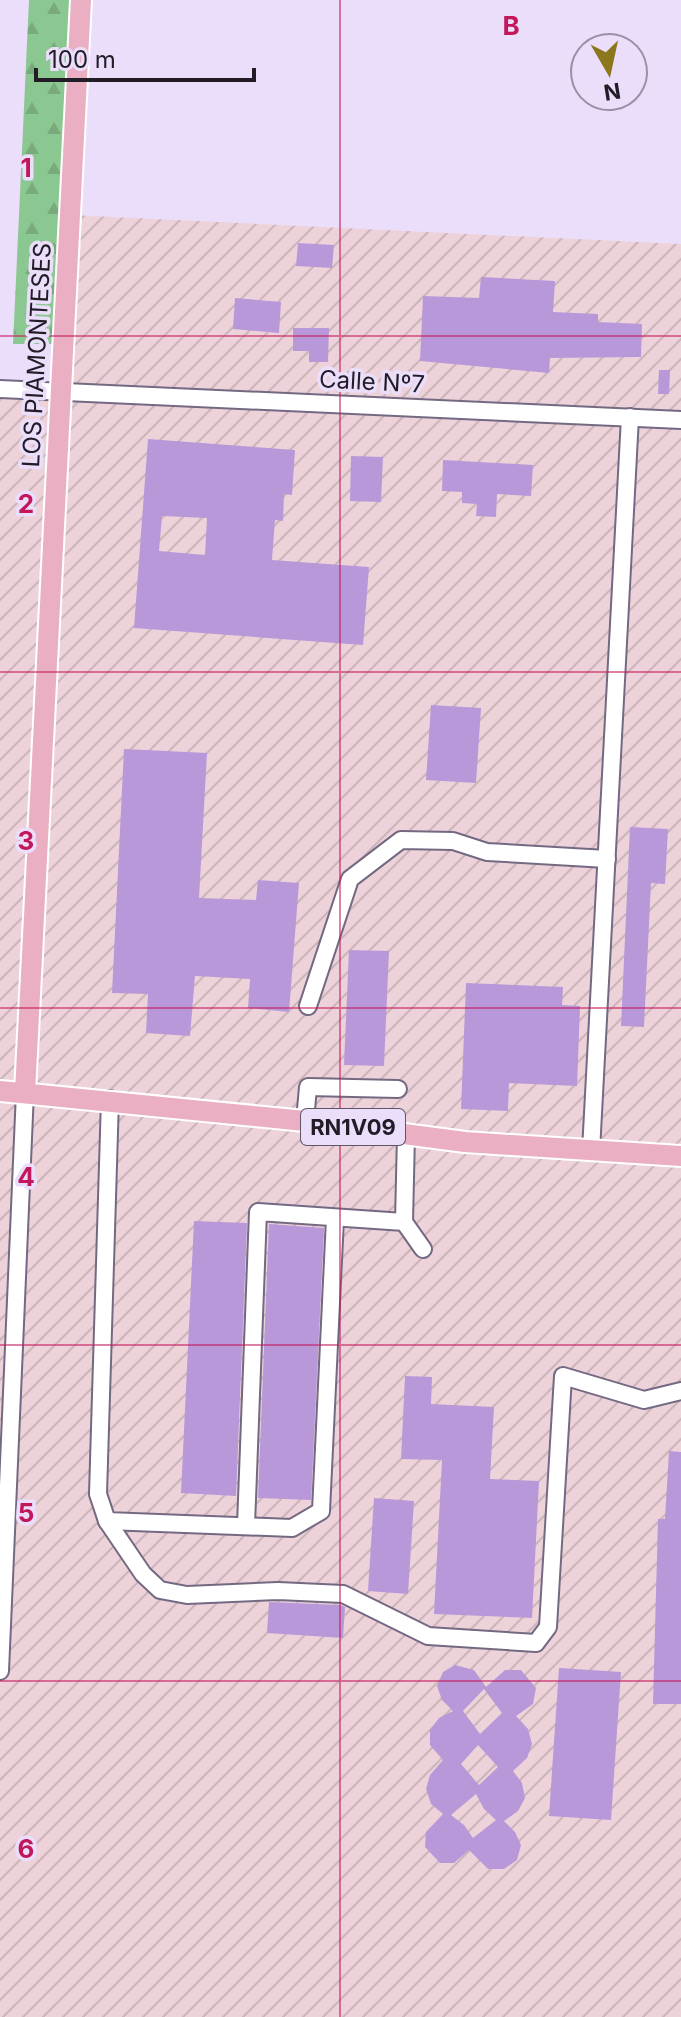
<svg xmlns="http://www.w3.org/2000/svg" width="681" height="2017" viewBox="0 0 681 2017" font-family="Inter,sans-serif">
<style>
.industrial{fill:url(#industrial-furrows)}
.forest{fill:url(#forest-firs)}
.building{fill:#b898d9;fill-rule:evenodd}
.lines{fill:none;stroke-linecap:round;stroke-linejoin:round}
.minor-casing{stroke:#746982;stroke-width:20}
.major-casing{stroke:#fff;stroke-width:24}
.minor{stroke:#fff;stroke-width:16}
.major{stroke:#ebafc4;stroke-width:20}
.grid{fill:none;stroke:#c2185b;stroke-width:2;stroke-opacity:0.55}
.labels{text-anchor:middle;stroke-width:7;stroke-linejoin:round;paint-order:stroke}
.shield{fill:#ebdefb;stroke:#5e5666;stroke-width:2}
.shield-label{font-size:22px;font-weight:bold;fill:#211c26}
.street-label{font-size:24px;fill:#211c26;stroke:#ebdefb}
.grid-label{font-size:26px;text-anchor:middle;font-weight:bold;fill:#c2185b;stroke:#ebdefb;stroke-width:7;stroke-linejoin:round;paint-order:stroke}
</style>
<defs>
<pattern id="industrial-furrows" width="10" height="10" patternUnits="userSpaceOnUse" patternTransform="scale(2)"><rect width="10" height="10" fill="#edd3d9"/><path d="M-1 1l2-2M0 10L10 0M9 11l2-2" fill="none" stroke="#cbb5ba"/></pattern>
<pattern id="forest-firs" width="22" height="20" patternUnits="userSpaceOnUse" patternTransform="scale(2)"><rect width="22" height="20" fill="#8bc790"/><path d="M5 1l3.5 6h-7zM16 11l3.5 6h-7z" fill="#78aa7c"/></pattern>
</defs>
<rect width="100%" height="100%" fill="#ebdefb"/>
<path class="industrial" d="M70,215L681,244V2017H0V389L61,391Z"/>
<path class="forest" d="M29,0H71L52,344H13Z"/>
<g class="building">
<path d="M298,243L334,245L332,268L296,266Z"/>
<path d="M481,277L555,281L553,312L598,314V322L642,324L641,357L550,358L549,373L420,361L423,296L479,298Z"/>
<path d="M235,298L281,302L279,333L233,329Z"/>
<path d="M293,328H329L328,362H309V351H293Z"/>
<path d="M659,370H670L669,394H658Z"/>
<path d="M148,439L295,450L292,495L284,494L283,521L275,520L272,560L369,567L363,645L134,628ZM162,516L207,518L205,555L159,551Z"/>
<path d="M351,456L383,457L381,502L350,501Z"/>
<path d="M443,460L533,465L531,496L497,494L496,517L476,516L477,504L462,503V492L442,491Z"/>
<path d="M431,705L481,708L476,783L426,780Z"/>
<path d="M124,749L207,753L199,898L256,900L258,880L299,883L289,1012L248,1008L250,979L195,976L190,1036L146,1033L148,994L112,993Z"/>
<path d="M630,827L668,829L665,884L651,883L644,1027L621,1026Z"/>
<path d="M349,950L389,951L384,1066L344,1065Z"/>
<path d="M466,983L563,987L562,1005L580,1006L577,1086L509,1083L508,1111L461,1109Z"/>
<path d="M194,1221L247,1223L236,1496L181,1493Z"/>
<path d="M269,1224L324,1228L311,1500L258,1498Z"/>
<path d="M405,1376L432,1377L431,1404L494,1407L490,1479L539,1481L532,1618L434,1614L442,1460L401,1459Z"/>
<path d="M669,1451L681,1452V1704H653L658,1519H665Z"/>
<path d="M374,1498L414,1501L408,1594L368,1591Z"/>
<path d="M269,1602L340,1605L345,1607L343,1638L267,1633Z"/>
<path d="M455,1665L474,1670L486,1687L505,1670H521L536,1688L533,1704L516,1716L528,1729L532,1744L527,1758L513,1771L522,1783L525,1798L518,1811L504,1821L515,1832L521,1845L517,1860L504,1869H488L469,1850L454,1863H440L425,1847L426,1832L443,1814L431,1804L426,1789L430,1775L443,1760L430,1745V1730L439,1718L453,1711L442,1700L437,1686L443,1672ZM484,1689L502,1713L480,1734L463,1711ZM478,1745L498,1767L479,1785L461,1764ZM476,1794L484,1809L496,1820L473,1838L464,1825L451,1815Z"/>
<path d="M559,1668L621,1672L611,1820L549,1816Z"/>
</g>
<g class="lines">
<g class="minor-casing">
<g id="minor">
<path d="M0,389L681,420"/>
<path d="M308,1006L350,879L401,840L453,841L487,852L607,859"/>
<path d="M110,1099L98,1494L107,1521L292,1528L321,1511L335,1219"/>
<path d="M305,1121L308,1087L398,1089"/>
<path d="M591,1151L630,417"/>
<path d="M404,1222L406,1134"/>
<path d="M107,1521L143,1574L160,1590L187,1595L278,1591L343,1594L428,1636L536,1643L548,1627L563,1376L644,1400L681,1391"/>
<path d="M246,1525L258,1212L404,1222L423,1249"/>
<path d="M0,1671L25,1092"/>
</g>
</g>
<g class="major-casing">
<g id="major">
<path d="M0,1091L305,1121L465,1142L681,1156"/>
<path d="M25,1092L81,0"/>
</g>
</g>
<use href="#minor" class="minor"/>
<use href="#major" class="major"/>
</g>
<path class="grid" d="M340,0V2017M0,336H681M0,672H681M0,1008H681M0,1345H681M0,1681H681"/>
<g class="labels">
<rect class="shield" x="301" y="1109" width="104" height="36" rx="6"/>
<g class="shield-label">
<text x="353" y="1135">RN1V09</text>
</g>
<g class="street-label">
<text transform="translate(37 355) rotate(-87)" y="8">LOS PIAMONTESES</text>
<text transform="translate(372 382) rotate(3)" y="8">Calle Nº7</text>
</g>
</g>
<g class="grid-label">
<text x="511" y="35">B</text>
<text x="26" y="177">1</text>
<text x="26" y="513">2</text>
<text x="26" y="850">3</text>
<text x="26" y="1186">4</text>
<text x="26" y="1522">5</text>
<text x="26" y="1858">6</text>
</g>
<g transform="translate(609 72) rotate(171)"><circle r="38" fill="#ebdefb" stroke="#9a90a6" stroke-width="2"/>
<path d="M0-6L14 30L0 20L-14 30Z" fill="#8c771c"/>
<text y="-12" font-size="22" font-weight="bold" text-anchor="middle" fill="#211c26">N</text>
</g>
<path d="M36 68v12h218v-12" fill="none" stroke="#211c26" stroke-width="4"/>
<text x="48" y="68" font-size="24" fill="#211c26" stroke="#ebdefb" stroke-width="6" paint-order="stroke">100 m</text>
</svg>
